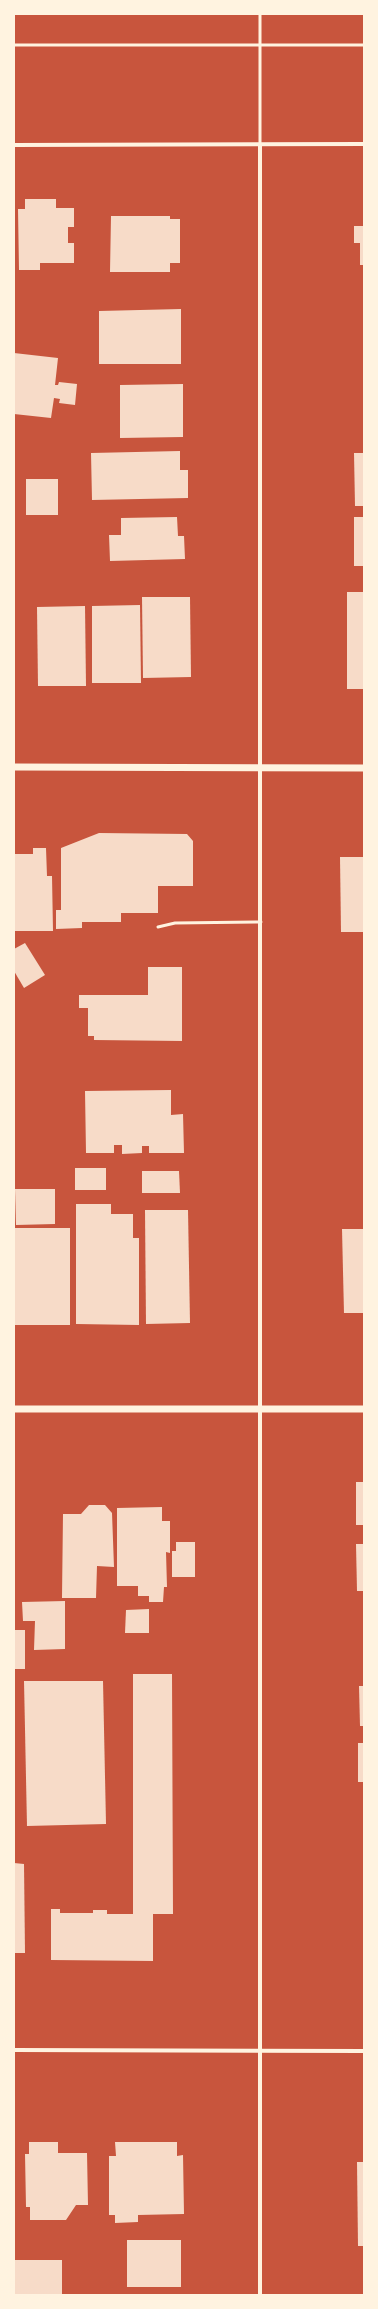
<svg xmlns="http://www.w3.org/2000/svg" width="378" height="2309" viewBox="0 0 378 2309" font-family="Literata,serif">
<style>
.building{fill:#f7dbc8}
.lines{fill:none;stroke-linecap:round;stroke-linejoin:round}
.service{stroke:#fff3e0;stroke-width:3}
.minor{stroke:#fff3e0;stroke-width:4}
.tertiary{stroke:#fff3e0;stroke-width:7}
</style>
<rect width="100%" height="100%" fill="#c8553d"/>
<g class="building">
<path d="M25,199H56V208H74V227H68V243H74V263H40V270H19L18,209H25Z"/>
<path d="M111,216H170V219H180V263H170V272H110Z"/>
<path d="M354,226H364V265H360V243H354Z"/>
<path d="M181,309V364H99V311Z"/>
<path d="M14,353L58,358L55,385H58L59,382L77,384L75,405L59,403L60,399L54,398L51,418L14,414Z"/>
<path d="M183,384V437L120,438V385Z"/>
<path d="M180,451V470H188V498L92,500L91,453Z"/>
<path d="M354,453H364V506H355Z"/>
<rect x="26" y="479" width="32" height="36"/>
<path d="M177,517L178,536H184L185,559L110,561L109,535H121V518Z"/>
<rect x="354" y="517" width="10" height="49"/>
<rect x="347" y="592" width="17" height="97"/>
<path d="M142,597H190L191,677L143,678Z"/>
<path d="M140,605L141,683H92V606Z"/>
<path d="M85,606L86,686H38L37,607Z"/>
<path d="M99,833L187,834L193,841V886H158V913H121V922H82V928L56,929V910H61V848Z"/>
<path d="M33,848H46L47,876H52L53,931H14V854H33Z"/>
<path d="M340,857H364V932H341Z"/>
<path d="M25,943L45,975L24,988L14,971V949Z"/>
<rect x="363" y="945" width="1" height="21"/>
<path d="M148,967H182V1041L94,1040V1036H88V1008H79V995H148Z"/>
<path d="M171,1090V1115L183,1114L184,1153H149V1146H142V1153L122,1154V1145H114V1153H86L85,1091Z"/>
<rect x="75" y="1168" width="31" height="22"/>
<path d="M142,1171H179L180,1193H142Z"/>
<path d="M15,1189H55V1224L16,1225Z"/>
<path d="M76,1204H111V1214H133V1238H139V1325L76,1324Z"/>
<path d="M145,1210H188L190,1323L146,1324Z"/>
<rect x="14" y="1228" width="56" height="97"/>
<path d="M342,1229H364V1313H344Z"/>
<rect x="356" y="1482" width="8" height="43"/>
<path d="M89,1505H105L112,1513L114,1567L97,1566L96,1598H62L63,1514H81Z"/>
<path d="M162,1507V1521H170V1553L166,1552L167,1587H164L163,1602H149V1596H138V1586H117V1508Z"/>
<path d="M176,1542H195V1577H172V1551H176Z"/>
<path d="M356,1544H364V1591H357Z"/>
<path d="M65,1601V1649L34,1650L35,1621H23L22,1602Z"/>
<path d="M149,1609V1633H125L126,1610Z"/>
<rect x="14" y="1630" width="11" height="39"/>
<path d="M133,1674H172L173,1914H153V1961L51,1960V1909H60V1913H93V1910H107V1914H133Z"/>
<path d="M24,1681H103L106,1824L27,1826Z"/>
<path d="M359,1686H364V1726H360Z"/>
<rect x="358" y="1743" width="6" height="39"/>
<path d="M14,1863L24,1864L25,1953H14Z"/>
<path d="M29,2142H58V2153H87L88,2205H76L66,2220H30V2207H26L25,2154H29Z"/>
<path d="M115,2142H177V2156L183,2155L184,2214L138,2215V2222L115,2223V2215H109V2156H116Z"/>
<path d="M357,2162H364V2246H358Z"/>
<rect x="127" y="2240" width="54" height="47"/>
<rect x="14" y="2260" width="48" height="35"/>
</g>
<g class="lines">
<g class="service">
<path d="M260,14V146"/>
<path d="M14,45H364"/>
<path d="M158,927L175,923L261,922"/>
</g>
<g class="minor">
<path d="M14,145L364,144"/>
<path d="M260,146V2295"/>
<path d="M14,2050L364,2051"/>
</g>
<g class="tertiary">
<path d="M14,767L364,768"/>
<path d="M14,1409H364"/>
</g>
</g>
<rect width="378" height="2309" fill="none" stroke="#fff3e0" stroke-width="30"/>
</svg>
